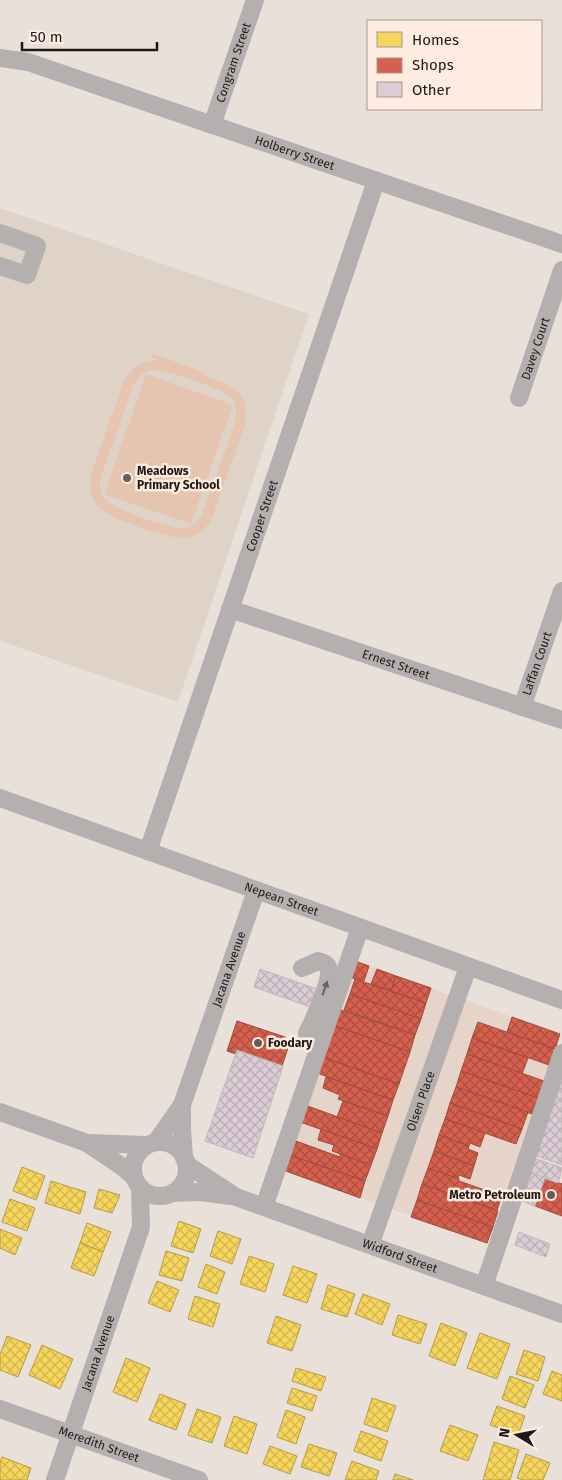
<svg xmlns="http://www.w3.org/2000/svg" width="562" height="1480" viewBox="0 0 562 1480" font-family="'Fira Sans',sans-serif">
<style>
.built{fill:#e7d4c9}
.education{fill:#dfd3c7}
.garden{fill:#e5c5b0;fill-rule:evenodd}
.homes{fill:url(#homes-cross-hatch);stroke:#b59c46}
.shops{fill:url(#shops-cross-hatch);stroke:#9f4a3c}
.building{fill:url(#building-cross-hatch);stroke:#bfb8b8}
.lines{fill:none;stroke-linecap:round;stroke-linejoin:round}
.minor{stroke:#b4b0b0;stroke-width:18}
.oneway{fill:#696462}
.poi-dot{fill:#655e59;stroke:#ffece0;stroke-width:2}
.labels{text-anchor:middle;stroke-width:5;stroke-linejoin:round;paint-order:stroke}
.street-label{font-size:12px;fill:#1e1814;stroke:#ffece0}
.poi-label{font-size:12px;font-weight:bold;fill:#1e1814;stroke:#ffece0;text-anchor:start}
</style>
<defs>
<pattern id="homes-cross-hatch" width="8" height="8" patternUnits="userSpaceOnUse" patternTransform="scale(1.25)"><rect width="8" height="8" fill="#f6d55c"/><path d="M0 0l8 8M0 8l8-8" fill="none" stroke="#d2b64f"/></pattern>
<pattern id="shops-cross-hatch" width="8" height="8" patternUnits="userSpaceOnUse" patternTransform="scale(1.25)"><rect width="8" height="8" fill="#d6604d"/><path d="M0 0l8 8M0 8l8-8" fill="none" stroke="#ad4e3f"/></pattern>
<pattern id="building-cross-hatch" width="8" height="8" patternUnits="userSpaceOnUse" patternTransform="scale(1.25)"><rect width="8" height="8" fill="#dbccd5"/><path d="M0 0l8 8M0 8l8-8" fill="none" stroke="#bcaeb6"/></pattern>
</defs>
<rect width="100%" height="100%" fill="#eae0da"/>
<path class="built" d="M355,961L560,1034L487,1243L283,1170Z"/>
<path class="education" d="M0,208L309,314L178,702L0,641Z"/>
<g class="garden">
<path d="M153,354L204,372L203,375C230,384 252,391 245,425L212,518C206,529 198,536 185,538C171,540 107,518 98,507C90,497 89,486 91,474L124,381C132,367 144,359 160,360L152,357ZM153,370C165,370 223,389 230,397C237,405 237,413 235,423L202,515C196,526 187,529 175,528C158,523 111,510 103,496C99,490 100,484 101,477L134,384L142,374Z"/>
<path d="M146,374L233,405L191,524L104,494Z"/>
</g>
<g class="homes">
<path d="M22,1167L45,1176L36,1200L13,1191Z"/>
<path d="M51,1181L86,1192L80,1214L45,1203Z"/>
<path d="M99,1189L120,1195L112,1213L94,1208Z"/>
<path d="M10,1199L35,1208L27,1231L2,1222Z"/>
<path d="M179,1221L201,1229L193,1253L171,1246Z"/>
<path d="M87,1223L111,1232L103,1252L80,1243Z"/>
<path d="M0,1229L22,1238L15,1255L0,1248Z"/>
<path d="M218,1231L241,1239L232,1264L210,1256Z"/>
<path d="M80,1243L103,1252L94,1276L71,1268Z"/>
<path d="M166,1251L189,1258L182,1281L159,1275Z"/>
<path d="M249,1256L274,1264L265,1292L240,1284Z"/>
<path d="M206,1264L225,1272L217,1294L198,1287Z"/>
<path d="M293,1266L317,1274L307,1303L283,1295Z"/>
<path d="M157,1281L179,1290L170,1312L148,1303Z"/>
<path d="M328,1285L355,1294L347,1317L321,1309Z"/>
<path d="M363,1294L390,1304L382,1325L355,1314Z"/>
<path d="M195,1296L220,1304L213,1327L188,1319Z"/>
<path d="M398,1315L427,1324L420,1344L392,1335Z"/>
<path d="M276,1316L301,1325L292,1351L267,1343Z"/>
<path d="M441,1323L467,1333L455,1366L429,1356Z"/>
<path d="M480,1333L510,1344L497,1379L467,1368Z"/>
<path d="M7,1336L31,1345L18,1377L0,1370V1355Z"/>
<path d="M42,1345L73,1359L60,1389L29,1375Z"/>
<path d="M524,1350L545,1357L538,1381L516,1374Z"/>
<path d="M126,1358L150,1368L137,1402L113,1392Z"/>
<path d="M296,1368L326,1377L321,1391L292,1381Z"/>
<path d="M552,1371L562,1375V1401L543,1394Z"/>
<path d="M510,1376L534,1385L525,1408L502,1399Z"/>
<path d="M292,1388L317,1396L312,1411L287,1403Z"/>
<path d="M160,1394L186,1404L176,1430L149,1420Z"/>
<path d="M372,1398L396,1406L387,1432L364,1424Z"/>
<path d="M497,1406L525,1416L518,1435L490,1425Z"/>
<path d="M197,1409L221,1417L212,1443L188,1435Z"/>
<path d="M286,1410L305,1417L296,1444L277,1437Z"/>
<path d="M234,1416L257,1424L247,1454L224,1446Z"/>
<path d="M450,1425L478,1435L468,1461L440,1451Z"/>
<path d="M361,1431L388,1441L381,1461L354,1451Z"/>
<path d="M494,1442L519,1450L510,1480H483Z"/>
<path d="M309,1444L337,1453L329,1476L301,1467Z"/>
<path d="M270,1446L297,1456L290,1474L263,1464Z"/>
<path d="M526,1454L550,1463L543,1480H524L517,1478Z"/>
<path d="M2,1457L31,1468L27,1480H0V1463Z"/>
<path d="M352,1461L379,1471L376,1480H345Z"/>
<path d="M395,1474L413,1480H393Z"/>
</g>
<g class="shops">
<path d="M355,961L369,966L364,981L349,977Z"/>
<path d="M377,969L396,976L391,991L371,984Z"/>
<path d="M396,976L431,988L426,1003L391,991Z"/>
<path d="M355,979L426,1003L421,1019L350,994Z"/>
<path d="M350,994L421,1019L415,1035L344,1010Z"/>
<path d="M338,1009L415,1035L410,1052L333,1025Z"/>
<path d="M512,1017L560,1034L555,1049L507,1032Z"/>
<path d="M237,1021L285,1037L288,1048L281,1069L227,1051Z"/>
<path d="M478,1022L555,1049L549,1065L472,1038Z"/>
<path d="M333,1025L410,1052L399,1084L322,1057Z"/>
<path d="M472,1038L528,1058L522,1074L467,1054Z"/>
<path d="M467,1054L544,1081L538,1098L461,1071Z"/>
<path d="M322,1057L399,1084L393,1100L317,1073Z"/>
<path d="M461,1071L538,1098L532,1114L456,1087Z"/>
<path d="M326,1077L393,1100L388,1116L338,1099L340,1095L323,1088Z"/>
<path d="M456,1087L528,1112L522,1129L450,1103Z"/>
<path d="M343,1101L388,1116L382,1133L337,1117Z"/>
<path d="M450,1103L522,1129L516,1144L445,1119Z"/>
<path d="M305,1105L382,1133L377,1149L300,1122Z"/>
<path d="M445,1119L485,1133L480,1147L470,1143L469,1146L439,1135Z"/>
<path d="M321,1129L377,1149L371,1165L332,1151L334,1145L318,1140Z"/>
<path d="M439,1135L469,1146L468,1149L478,1153L474,1166L434,1151Z"/>
<path d="M296,1141L340,1157V1154L371,1165L365,1181L291,1156Z"/>
<path d="M434,1151L474,1166L470,1179L459,1175L458,1179L428,1168Z"/>
<path d="M289,1155L365,1181L360,1198L283,1170Z"/>
<path d="M428,1168L459,1179V1181L502,1196L497,1210L422,1184Z"/>
<path d="M545,1178L562,1184V1216L535,1206Z"/>
<path d="M422,1184L498,1211L493,1227L417,1200Z"/>
<path d="M417,1200L493,1227L487,1243L411,1217Z"/>
</g>
<g class="building">
<path d="M260,969L317,989L324,1012L254,987Z"/>
<path d="M237,1050L283,1066L253,1158L205,1141Z"/>
<path d="M562,1078V1165L534,1155Z"/>
<path d="M531,1157L562,1168L558,1183L526,1172Z"/>
<path d="M532,1173L545,1178L535,1206L522,1201Z"/>
<path d="M519,1232L550,1244L546,1257L515,1245Z"/>
</g>
<g class="lines">
<g class="minor">
<path id="s1" d="M0,58L28,62L562,244"/>
<path id="s2" d="M212,125L255,0"/>
<path d="M0,233L37,246L27,275L0,266"/>
<path id="s3" d="M519,398L562,270"/>
<path id="s4" d="M230,609L562,720"/>
<path id="s5" d="M522,707L562,591"/>
<path id="s6" d="M0,798L562,1000"/>
<path id="s7" d="M148,851L376,181"/>
<path d="M302,968L318,961C323,962 328,964 329,970C331,981 313,1022 307,1033"/>
<path d="M182,1105V1130L184,1158"/>
<path d="M0,1112L87,1143L124,1168L134,1177"/>
<path id="s8" d="M156,1142L182,1105L256,891"/>
<circle cx="160" cy="1169" r="27"/>
<path d="M87,1143L146,1145"/>
<path id="s9" d="M186,1164L236,1197L562,1314"/>
<path d="M173,1193L200,1192L231,1196"/>
<path d="M264,1207L360,928"/>
<path id="s10" d="M373,1237L468,967"/>
<path d="M484,1286L562,1053"/>
<path id="s11" d="M0,1409L199,1480"/>
<path id="s12" d="M55,1480L141,1227L140,1188"/>
</g>
</g>
<defs><path id="oneway-solid" d="M-6-.8H1V-3.2L6.5 0L1 3.2V.8H-6Z" transform="scale(1.25)"/></defs>
<use class="oneway" href="#oneway-solid" transform="translate(325 988) rotate(-71)"/>
<g class="poi-dot">
<circle cx="127" cy="478" r="5"/>
<circle cx="258" cy="1043" r="5"/>
<circle cx="551" cy="1195" r="5"/>
</g>
<g class="labels">
<g class="street-label">
<text dy="4" stroke="none"><textPath href="#s2" startOffset="66">Congram Street</textPath></text>
<text dy="4" stroke="none"><textPath href="#s1" startOffset="310">Holberry Street</textPath></text>
<text dy="4" stroke="none"><textPath href="#s3" startOffset="52">Davey Court</textPath></text>
<text dy="4" stroke="none"><textPath href="#s7" startOffset="354">Cooper Street</textPath></text>
<text dy="4" stroke="none"><textPath href="#s5" startOffset="46">Laffan Court</textPath></text>
<text dy="4" stroke="none"><textPath href="#s4" startOffset="175">Ernest Street</textPath></text>
<text dy="4" stroke="none"><textPath href="#s6" startOffset="299">Nepean Street</textPath></text>
<text dy="4" stroke="none"><textPath href="#s8" startOffset="189">Jacana Avenue</textPath></text>
<text dy="4" stroke="none"><textPath href="#s10" startOffset="144">Olsen Place</textPath></text>
<text dy="4" stroke="none"><textPath href="#s9" startOffset="234">Widford Street</textPath></text>
<text dy="4" stroke="none"><textPath href="#s12" startOffset="134">Jacana Avenue</textPath></text>
<text dy="4" stroke="none"><textPath href="#s11" startOffset="105">Meredith Street</textPath></text>
</g>
<g class="poi-label">
<text x="137" y="475">Meadows<tspan x="137" dy="14">Primary School</tspan></text>
<text x="268" y="1047">Foodary</text>
<text x="541" y="1199" text-anchor="end">Metro Petroleum</text>
</g>
</g>
<rect x="367" y="20" width="175" height="90" fill="#ffece0" stroke="#a5978e"/>
<rect x="377" y="32" width="25" height="15" fill="#f6d55c" stroke="#a5978e"/>
<text x="412" y="45" font-size="15" fill="#1e1814">Homes</text>
<rect x="377" y="58" width="25" height="15" fill="#d6604d" stroke="#a5978e"/>
<text x="412" y="70" font-size="15" fill="#1e1814">Shops</text>
<rect x="377" y="82" width="25" height="15" fill="#dbccd5" stroke="#a5978e"/>
<text x="412" y="95" font-size="15" fill="#1e1814">Other</text>
<g transform="translate(517 1435) rotate(280)" stroke="#ffece0" stroke-width="4" paint-order="stroke">
<path d="M0-4L9 19L0 12L-9 19Z" fill="#1e1814"/>
<text y="-8" font-size="14" font-weight="bold" text-anchor="middle" fill="#1e1814">N</text>
</g>
<path d="M22 42v8h135v-8" fill="none" stroke="#1e1814" stroke-width="2.5"/>
<text x="30" y="42" font-size="15" fill="#1e1814" stroke="#ffece0" stroke-width="4" paint-order="stroke">50 m</text>
</svg>
